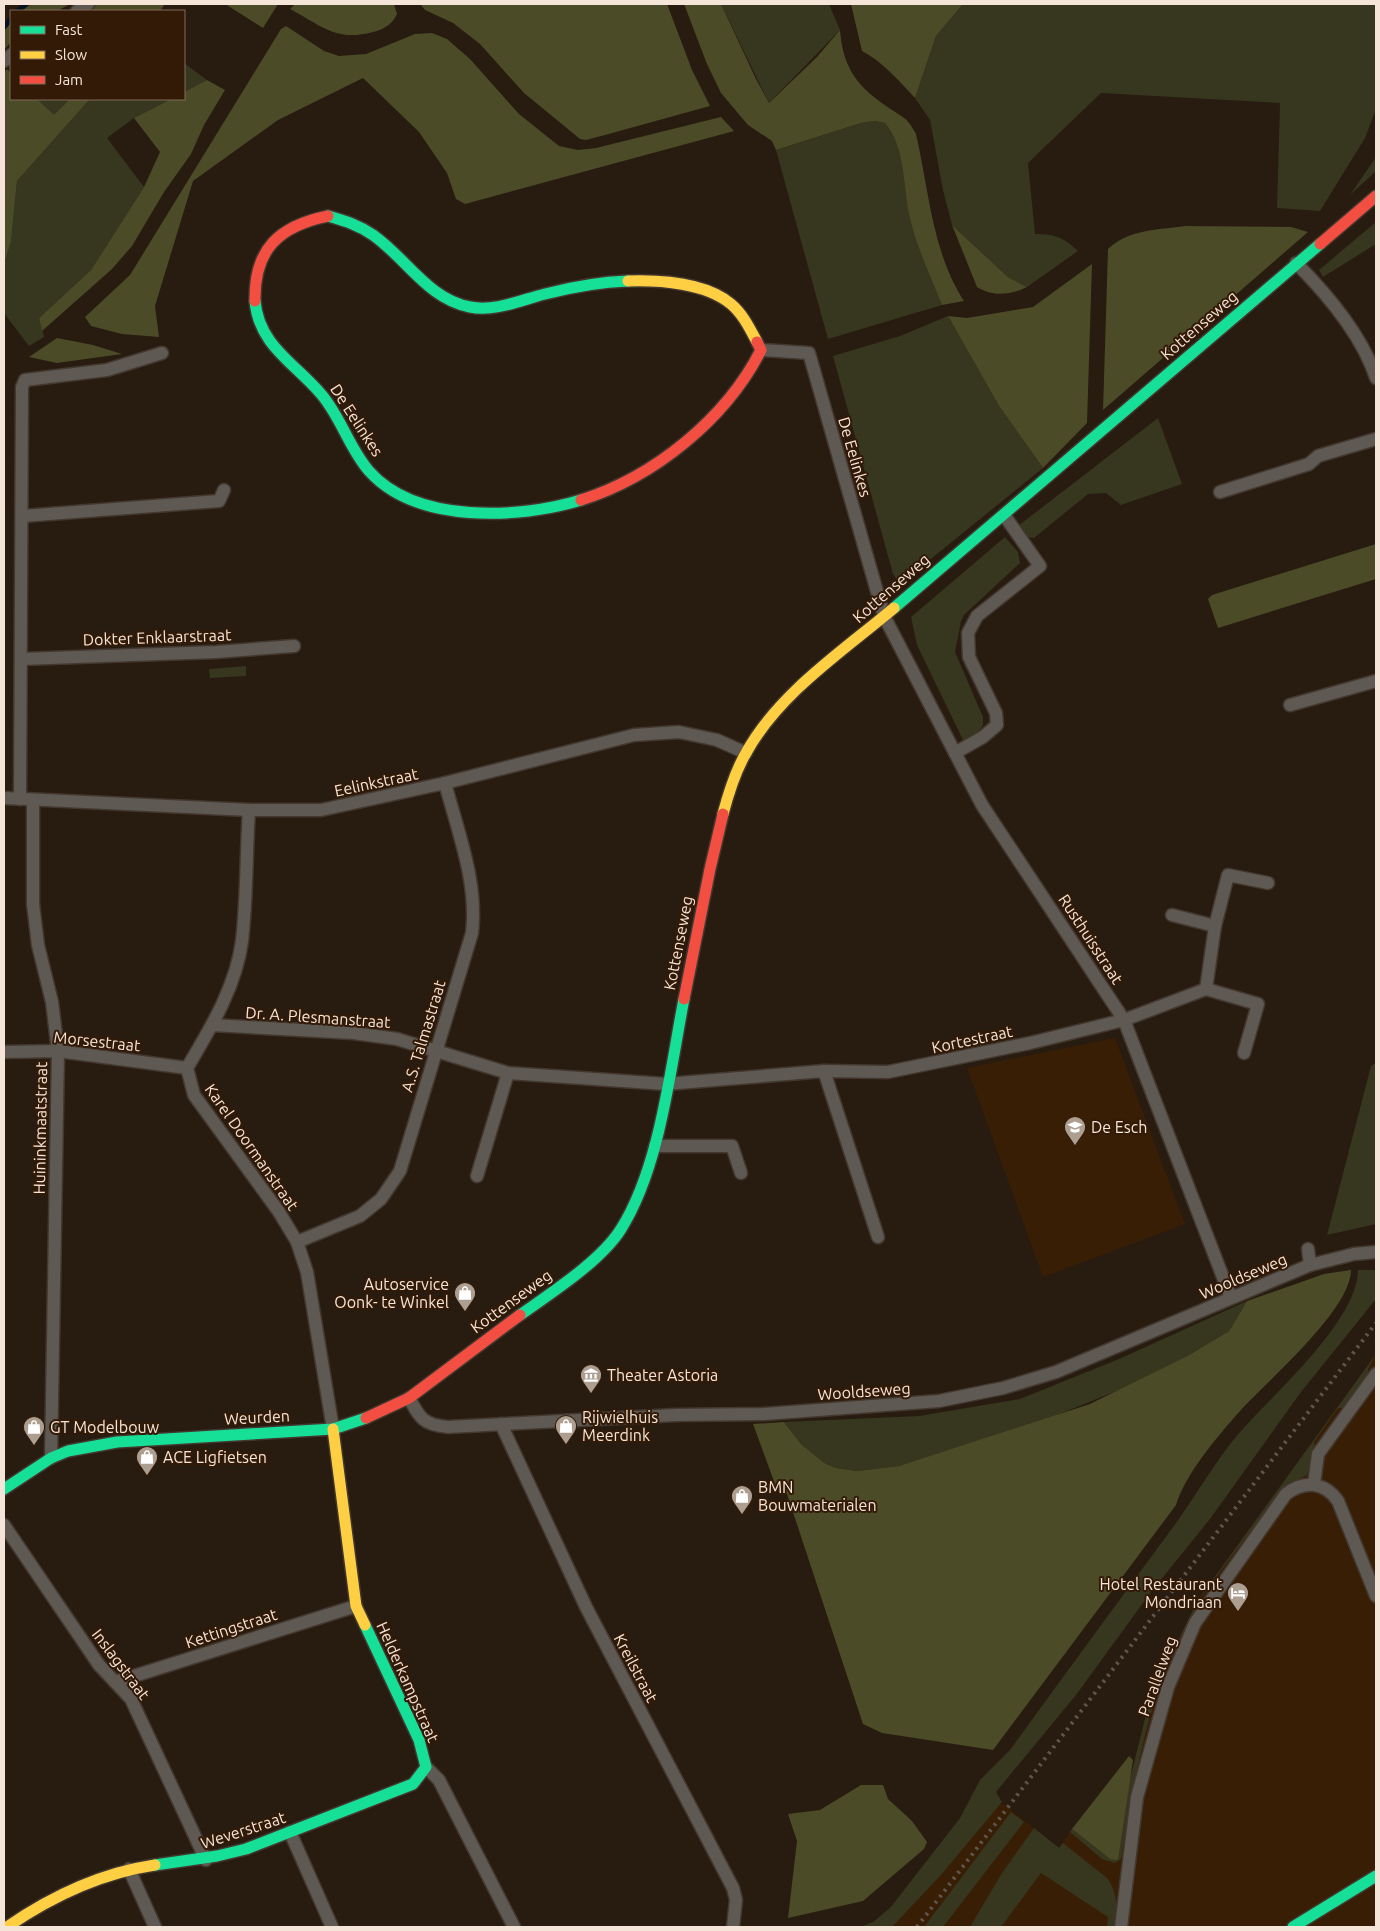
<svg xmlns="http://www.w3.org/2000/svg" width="1380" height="1931" viewBox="0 0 1380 1931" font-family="Ubuntu,sans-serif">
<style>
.built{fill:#391e06}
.green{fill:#37361e}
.forest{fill:#4b4b27}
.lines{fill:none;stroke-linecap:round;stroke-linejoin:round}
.stream{stroke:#041321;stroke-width:5}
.street-casing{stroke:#43382f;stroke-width:15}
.fast-casing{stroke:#43382f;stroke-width:14}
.slow-casing{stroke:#43382f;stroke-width:14}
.jam-casing{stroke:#43382f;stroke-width:14}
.street{stroke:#5e5952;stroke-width:12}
.fast{stroke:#16e098;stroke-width:11}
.slow{stroke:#ffcf43;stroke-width:11}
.jam{stroke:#f24e42;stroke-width:11}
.rail{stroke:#5e564e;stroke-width:4;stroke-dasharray:2.5 5;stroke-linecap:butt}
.labels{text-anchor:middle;stroke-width:4;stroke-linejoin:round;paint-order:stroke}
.street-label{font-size:16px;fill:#f5e4d8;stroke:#331a06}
.poi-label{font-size:16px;fill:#f5e4d8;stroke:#331a06;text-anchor:start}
</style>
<rect width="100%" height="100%" fill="#281b10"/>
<g class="built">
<path d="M1115,1038L1185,1224L1043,1277L967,1068Z"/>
<path d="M1376,1354V1927H877L993,1796L1059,1848L1072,1829L1110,1859L1146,1715L1164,1669L1198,1600Z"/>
</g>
<g class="green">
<path d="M721,4H829L840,30L769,103Z"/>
<path d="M963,4H1376V109L1365,138L1320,211L1277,208L1280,103L1101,93L1028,163L1035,234C1055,234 1063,237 1078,251L1027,287L1008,277L952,225L943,190L930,120L915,98L936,36Z"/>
<path d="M184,63L207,80L184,92Z"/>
<path d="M37,99H70L54,116Z"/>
<path d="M90,99H171L134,118L107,138L144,187L91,270L39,318L44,337L29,346L4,313V264L11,242L17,181Z"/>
<path d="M875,121L885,123C905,147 903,185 909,215C916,246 930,276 942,305L828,339L776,150L861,123Z"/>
<path d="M1376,157V171L1350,195Z"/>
<path d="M1376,222V244L1323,277L1319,270Z"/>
<path d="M948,316L999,406L1043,468L900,584L893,574L833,356L900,336Z"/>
<path d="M1158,418L1182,484L1121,505L1106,493L1088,494L1034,538L1028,537L1018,526Z"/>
<path d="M1005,537L1018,552L1020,563L964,615L961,621L955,652L983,717V725L977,735L963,740L917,645L911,617Z"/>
<path d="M246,666V676L210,678L209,669Z"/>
<path d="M1376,1063V1224L1327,1235L1371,1066Z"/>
<path d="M1358,1270H1376V1299L1301,1392L1210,1519L1151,1592L1076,1695L996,1792L1002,1802L940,1876L892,1927H860L873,1922L890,1908L960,1818L980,1780L1010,1750C1065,1674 1121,1598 1176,1523C1201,1488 1222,1449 1252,1419C1283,1386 1358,1317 1358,1270Z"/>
<path d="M1247,1301L1229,1331L1189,1355L1119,1390L1042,1421L899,1466L857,1471L836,1468L826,1464L802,1445L784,1422L919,1416L1020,1399L1119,1359Z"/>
<path d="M1376,1354L1368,1369V1376L1344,1408H1338L1314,1442L1315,1449L1307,1475L1285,1486L1201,1597V1602C1150,1678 1136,1771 1121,1859L1115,1863L1102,1859L1070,1832L1072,1829L1110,1859L1146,1715L1164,1669L1198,1600Z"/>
<path d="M1011,1812L1024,1822L943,1927H924Z"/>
<path d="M1034,1828L1059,1848L1063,1843L1107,1878C1119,1894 1116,1908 1115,1927H1107L1108,1917L1041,1873L1001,1927H970L1002,1873Z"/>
</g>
<g class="forest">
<path d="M31,4H70L57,11H21Z"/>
<path d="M89,4H165L160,11H86Z"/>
<path d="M225,4H278L263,28Z"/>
<path d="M295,4H394L397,14C393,24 383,30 373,32C336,42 322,26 290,9Z"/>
<path d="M420,4H667L692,70L710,106L605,135L586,140L580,139L524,93L480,44L453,23L425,10Z"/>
<path d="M684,4H721L756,79L769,103L817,57L840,30C843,69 858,87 889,108C904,118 907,117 916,134C929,190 932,252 964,301L942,305C930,276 916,246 909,215C903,185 905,147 885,123L875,121L861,123L776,150L772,141L748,125L721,93L707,64Z"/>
<path d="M851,4H963L936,36L915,98C899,81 883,62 862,51Z"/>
<path d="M11,19V42L4,50V24Z"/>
<path d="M286,26L324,51L339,56L366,54L415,34L432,33L447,39L470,59L519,114L559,146L578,150L596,148L721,117L734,131L465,204L456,199L447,173L419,132L363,78L278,120L193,181L155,306L159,337L122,334L91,326L85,317L130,275L281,29Z"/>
<path d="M7,69L11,73V99H37L54,115L70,99H90L17,181L11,242L4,264V72Z"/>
<path d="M207,80L225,90L204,125L191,154L164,192L132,246L112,269L42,331L39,318L91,270L144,187L160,152L134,118L171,99H184V92Z"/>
<path d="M952,225L1008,277L1027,287C1011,295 993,297 977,287Z"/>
<path d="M1185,226L1291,227L1308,232L1103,410L1108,249C1129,229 1158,230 1185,226Z"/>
<path d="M1092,264L1087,423L1043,468L999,406L948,316L967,318L1033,307Z"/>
<path d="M57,338L93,345L122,354L57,363L29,357Z"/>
<path d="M1376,544V579L1218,628L1208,599L1212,595Z"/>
<path d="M1351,1270C1351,1310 1267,1381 1240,1411C1217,1437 1186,1473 1176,1505L993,1750L882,1733L863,1724L787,1494L779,1495L753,1424L784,1422L802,1445L826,1464L836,1468L857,1471L899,1466L1090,1404L1189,1355L1229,1331L1247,1301L1324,1274Z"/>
<path d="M1129,1756L1133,1760L1118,1860L1110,1859L1072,1829Z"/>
<path d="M861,1785H883L888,1799L912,1821L927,1842L924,1849L863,1901L788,1918L797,1841L788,1814L820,1810Z"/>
</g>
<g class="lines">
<g class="stream">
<path d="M18,11L26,4"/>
<path d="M4,27L11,19"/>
</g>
<g class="street-casing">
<g id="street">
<path d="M77,11L88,4"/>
<path d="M4,61L11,55"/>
<path d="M1296,263C1328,295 1362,335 1376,378"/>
<path d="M761,350L809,353L884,616L982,805L1124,1020L1231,1298"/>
<path d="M1220,492L1309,464L1318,456L1376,439"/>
<path d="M23,516L219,501L224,490"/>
<path d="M22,659L216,652L294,646"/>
<path d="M1290,705L1376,681"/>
<path d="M955,753L983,737L997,725L996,713L969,657L968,633L977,616L1040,566L1004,515"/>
<path d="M4,798L249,810H321L445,783L634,735L679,732L717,740L746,753"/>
<path d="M20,799L22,387L25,380L107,370L162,353"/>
<path d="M33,800V904L38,945L52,1002L58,1051L51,1458"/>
<path d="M249,810C246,854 247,899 242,941C236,987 210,1029 187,1068L194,1095L279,1212L297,1242L307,1272L333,1429"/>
<path d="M1172,915L1215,926"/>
<path d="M1206,989L1258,1004L1244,1053"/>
<path d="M212,1025L353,1033L397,1039L508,1073L666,1084L824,1071L888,1072L1030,1043L1124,1020L1206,989L1215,926L1228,875L1268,883"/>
<path d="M4,1052L58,1051L187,1068"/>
<path d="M824,1071L878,1237"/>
<path d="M655,1146H732L741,1173"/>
<path d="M477,1176L508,1073"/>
<path d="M297,1242L360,1216L381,1199L400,1171L472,933C478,883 458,832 445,783"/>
<path d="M1308,1249L1310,1265"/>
<path d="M409,1398C420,1418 423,1425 448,1427L676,1415L764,1414L939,1401L1003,1388L1056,1372L1310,1265L1354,1254L1376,1252"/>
<path d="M501,1424L586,1607L733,1888L736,1900L733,1927"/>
<path d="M1314,1484L1318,1454L1376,1374"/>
<path d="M4,1525L99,1665L131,1699L206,1860"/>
<path d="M115,1682L356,1606"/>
<path d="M426,1767L439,1780L514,1927"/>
<path d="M290,1832L332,1927"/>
<path d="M129,1869L155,1927"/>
<path d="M1121,1927L1137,1797L1168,1687L1195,1623L1286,1494C1304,1480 1325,1482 1338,1501L1376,1596"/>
</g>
</g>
<g class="fast-casing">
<g id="fast">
<path d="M328,216C345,221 359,225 373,235C407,259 428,299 470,307C495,312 521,300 545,294C572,287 600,282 628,281"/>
<path d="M255,301C259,346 295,363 321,394C341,417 349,448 369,471C416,524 519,519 581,500"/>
<path d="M894,608L1320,244"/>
<path d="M520,1315C551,1293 601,1261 621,1229C660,1167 670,1070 684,999"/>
<path d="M4,1489L51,1458L68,1451L117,1442L333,1429L366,1418"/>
<path d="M155,1865L217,1856L246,1849L413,1784L426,1767L419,1740L365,1625"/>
<path d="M1293,1927L1376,1876"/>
</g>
</g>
<g class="slow-casing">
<g id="slow">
<path d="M628,281C660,280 706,283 731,304C743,314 750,329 757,342"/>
<path d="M723,814C728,795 736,770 746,753C779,693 843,651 894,608"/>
<path d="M333,1429L356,1606L365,1625"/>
<path d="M7,1927C52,1896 101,1873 155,1865"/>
</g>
</g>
<g class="jam-casing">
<g id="jam">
<path d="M1320,244L1376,196"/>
<path d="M255,301C254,249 279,226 328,216"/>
<path d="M581,500C654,477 726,419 761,350L757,342"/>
<path d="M684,999L710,869L723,814"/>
<path d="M366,1418L409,1398L520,1315"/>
</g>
</g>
<use href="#street" class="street"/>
<use href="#fast" class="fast"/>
<use href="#slow" class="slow"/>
<use href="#jam" class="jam"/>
<path class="rail" d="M917,1927L1376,1323"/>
</g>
<defs>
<g id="school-pin" transform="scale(1.125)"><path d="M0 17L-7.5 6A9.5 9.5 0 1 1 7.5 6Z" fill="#ad9e92" stroke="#331a06"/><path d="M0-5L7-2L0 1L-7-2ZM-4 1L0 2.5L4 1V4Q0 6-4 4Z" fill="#fff"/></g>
<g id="shop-pin" transform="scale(1.125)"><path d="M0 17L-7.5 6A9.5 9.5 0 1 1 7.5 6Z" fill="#ad9e92" stroke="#331a06"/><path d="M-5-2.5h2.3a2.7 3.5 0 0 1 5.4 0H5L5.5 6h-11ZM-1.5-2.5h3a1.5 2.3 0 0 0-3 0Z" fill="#fff"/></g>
<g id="museum-pin" transform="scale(1.125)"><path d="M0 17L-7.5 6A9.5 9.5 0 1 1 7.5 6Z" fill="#ad9e92" stroke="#331a06"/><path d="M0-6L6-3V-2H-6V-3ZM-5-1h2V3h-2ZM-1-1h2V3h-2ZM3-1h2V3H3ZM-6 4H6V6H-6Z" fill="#fff"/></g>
<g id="hotel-pin" transform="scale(1.125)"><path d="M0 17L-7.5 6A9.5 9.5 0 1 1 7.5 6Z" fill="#ad9e92" stroke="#331a06"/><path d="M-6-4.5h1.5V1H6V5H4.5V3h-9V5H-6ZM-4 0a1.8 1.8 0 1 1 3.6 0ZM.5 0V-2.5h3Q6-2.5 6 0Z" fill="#fff"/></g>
</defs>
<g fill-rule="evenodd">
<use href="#school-pin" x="1075" y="1127"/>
<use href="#shop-pin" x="465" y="1293"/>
<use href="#museum-pin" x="591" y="1375"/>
<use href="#shop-pin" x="566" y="1426"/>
<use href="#shop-pin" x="34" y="1427"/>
<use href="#shop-pin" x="147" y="1457"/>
<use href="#shop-pin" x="742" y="1496"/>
<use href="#hotel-pin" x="1238" y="1593"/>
</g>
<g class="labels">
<g class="street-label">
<text transform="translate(1199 325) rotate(-41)" y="6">Kottenseweg</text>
<text transform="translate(357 420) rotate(57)" y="6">De Eelinkes</text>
<text transform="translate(855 457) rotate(74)" y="6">De Eelinkes</text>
<text transform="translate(891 588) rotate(-41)" y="6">Kottenseweg</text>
<text transform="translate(157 637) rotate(-2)" y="6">Dokter Enklaarstraat</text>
<text transform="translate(376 782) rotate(-12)" y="6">Eelinkstraat</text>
<text transform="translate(1091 939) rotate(57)" y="6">Rusthuisstraat</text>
<text transform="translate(678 943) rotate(-79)" y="6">Kottenseweg</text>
<text transform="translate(318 1017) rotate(4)" y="6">Dr. A. Plesmanstraat</text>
<text transform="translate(423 1036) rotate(-73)" y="6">A.S. Talmastraat</text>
<text transform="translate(972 1039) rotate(-12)" y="6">Kortestraat</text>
<text transform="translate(97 1041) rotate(6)" y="6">Morsestraat</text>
<text transform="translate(40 1128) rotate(-89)" y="6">Huininkmaatstraat</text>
<text transform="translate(252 1147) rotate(55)" y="6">Karel Doormanstraat</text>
<text transform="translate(1243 1276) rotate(-23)" y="6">Wooldseweg</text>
<text transform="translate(511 1301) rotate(-36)" y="6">Kottenseweg</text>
<text transform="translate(864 1391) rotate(-4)" y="6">Wooldseweg</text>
<text transform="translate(257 1417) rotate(-3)" y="6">Weurden</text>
<text transform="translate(231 1628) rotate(-18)" y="6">Kettingstraat</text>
<text transform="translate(121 1664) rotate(53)" y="6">Inslagstraat</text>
<text transform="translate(636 1668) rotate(62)" y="6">Kreilstraat</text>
<text transform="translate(1157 1676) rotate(-70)" y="6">Parallelweg</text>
<text transform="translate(408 1682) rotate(66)" y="6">Helderkampstraat</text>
<text transform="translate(243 1830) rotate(-18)" y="6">Weverstraat</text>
</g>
<g class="poi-label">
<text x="1091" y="1133">De Esch</text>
<text x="449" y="1290" text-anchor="end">Autoservice<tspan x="449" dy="18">Oonk- te Winkel</tspan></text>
<text x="607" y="1381">Theater Astoria</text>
<text x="582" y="1423">Rijwielhuis<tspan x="582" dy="18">Meerdink</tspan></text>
<text x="50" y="1433">GT Modelbouw</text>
<text x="163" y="1463">ACE Ligfietsen</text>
<text x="758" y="1493">BMN<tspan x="758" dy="18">Bouwmaterialen</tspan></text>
<text x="1222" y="1590" text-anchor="end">Hotel Restaurant<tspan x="1222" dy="18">Mondriaan</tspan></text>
</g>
</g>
<rect width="1380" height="1931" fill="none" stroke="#f5e4d8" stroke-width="10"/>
<rect x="10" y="10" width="175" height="90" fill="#331a06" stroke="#816b5a"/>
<rect x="20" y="26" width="25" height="8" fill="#16e098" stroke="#816b5a"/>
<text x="55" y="35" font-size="15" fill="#f5e4d8">Fast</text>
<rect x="20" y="51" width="25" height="8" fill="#ffcf43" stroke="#816b5a"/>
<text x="55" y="60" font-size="15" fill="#f5e4d8">Slow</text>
<rect x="20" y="76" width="25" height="8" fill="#f24e42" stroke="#816b5a"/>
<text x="55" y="85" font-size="15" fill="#f5e4d8">Jam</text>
</svg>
